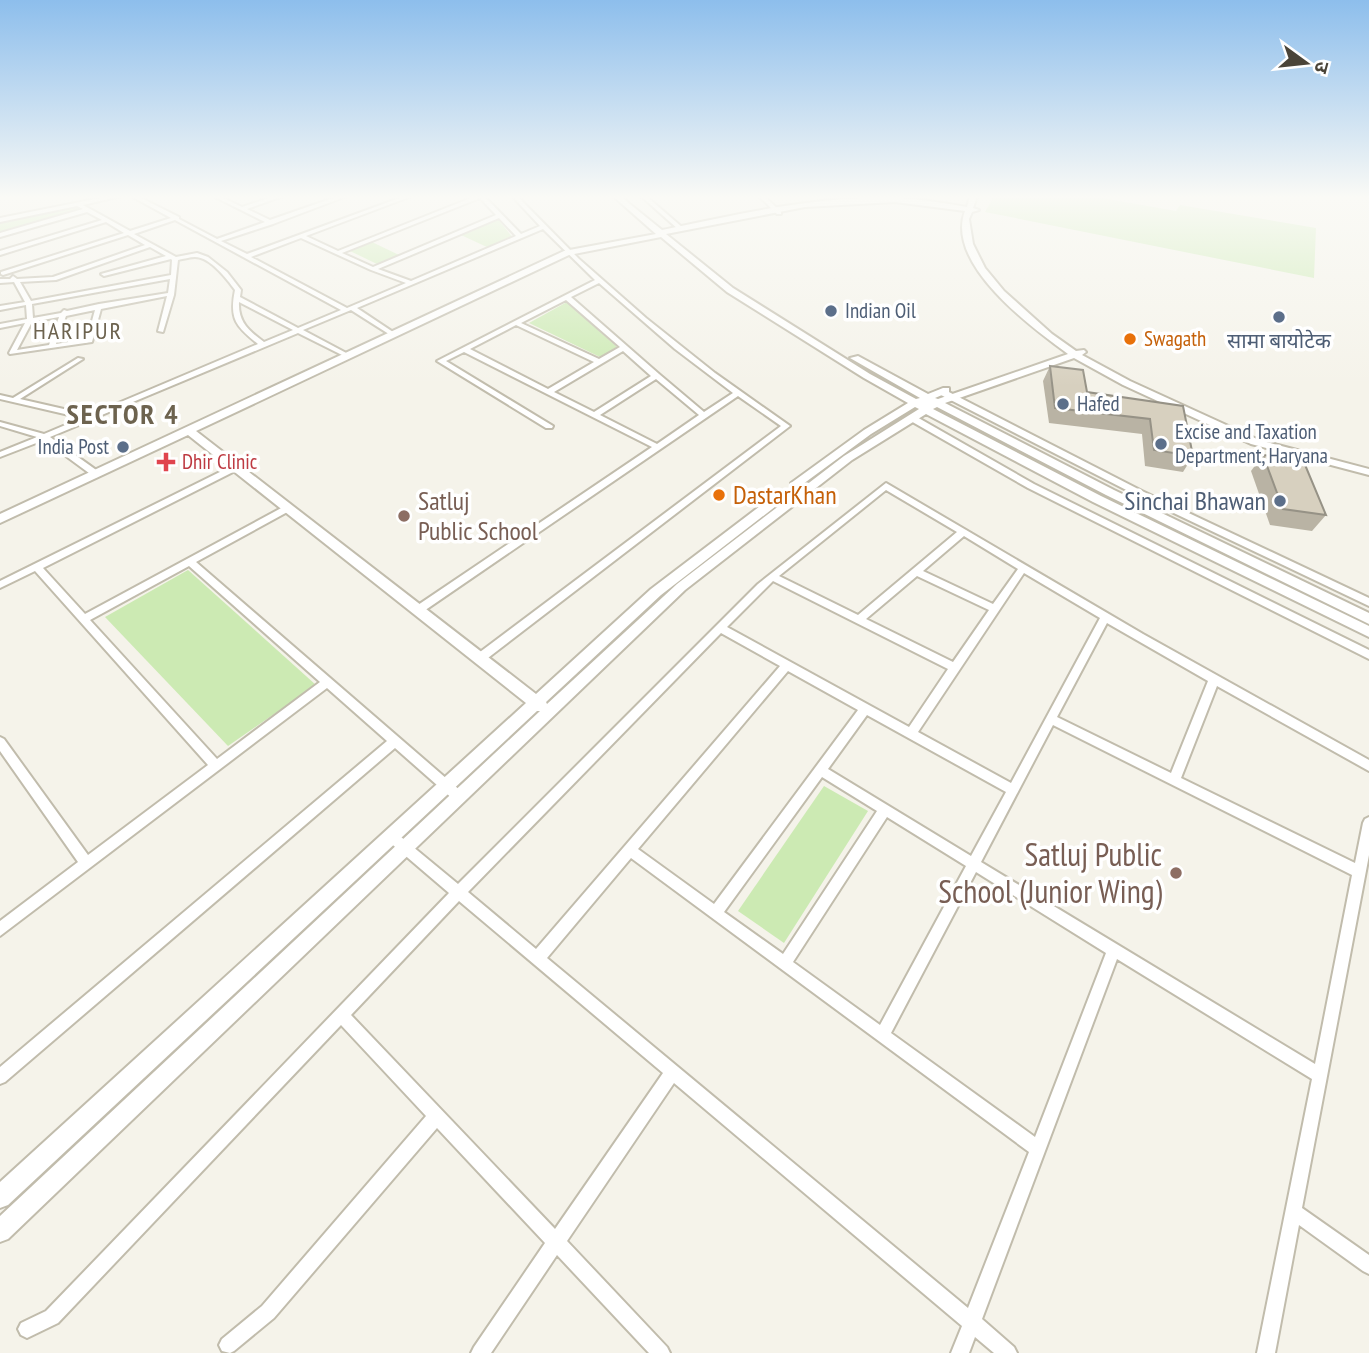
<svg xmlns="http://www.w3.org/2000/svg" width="1369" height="1353" viewBox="0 0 1369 1353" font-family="'PT Sans Narrow','Noto Sans Devanagari',sans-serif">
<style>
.green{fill:#cceab3}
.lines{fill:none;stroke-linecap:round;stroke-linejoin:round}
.minor-casing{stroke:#c1bcac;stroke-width:4}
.tertiary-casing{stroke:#c1bcac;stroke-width:4}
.minor{fill:#fff;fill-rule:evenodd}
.tertiary{fill:#fff;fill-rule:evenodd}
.wall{fill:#b9b3a4}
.building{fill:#d7d0bf;stroke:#969286;stroke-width:2}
.service-dot{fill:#5c6f8a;stroke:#fff;stroke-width:2.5}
.food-dot{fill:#e8710a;stroke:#fff;stroke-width:2.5}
.health-dot{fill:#e0444e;stroke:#fff;stroke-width:2.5}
.education-dot{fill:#8d6e63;stroke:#fff;stroke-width:2.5}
.labels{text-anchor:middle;stroke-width:7;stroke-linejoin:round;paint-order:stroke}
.far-service-label{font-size:21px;fill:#4e5e75;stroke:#fff;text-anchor:start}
.far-food-label{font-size:21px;fill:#c56008;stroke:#fff;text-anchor:start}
.far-health-label{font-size:21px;fill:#be3a42;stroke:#fff;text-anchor:start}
.far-quarter-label{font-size:24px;letter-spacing:2px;fill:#6d634f;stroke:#fff}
.food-label{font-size:26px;fill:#c56008;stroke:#fff;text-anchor:start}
.education-label{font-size:26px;fill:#785e54;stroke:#fff;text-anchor:start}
.service-label{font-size:26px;fill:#4e5e75;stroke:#fff;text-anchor:end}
.far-district-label{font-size:28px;font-weight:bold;letter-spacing:2px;fill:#6d634f;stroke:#fff}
.near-education-label{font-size:32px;fill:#785e54;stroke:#fff;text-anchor:end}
</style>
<rect width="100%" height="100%" fill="#f5f3ea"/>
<g class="green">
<path d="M994,196H1091L1176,211L1180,205L1316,228L1314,278L985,212Z"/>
<path d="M78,207L83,210L0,234V222Z"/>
<path d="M498,219L513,238L489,248L461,235Z"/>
<path d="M372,242L399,255L377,264L350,251Z"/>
<path d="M567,302L617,347L600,357L529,323Z"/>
<path d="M188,570L316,685L228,746L105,617Z"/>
<path d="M824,786L868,811L784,943L738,911Z"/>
</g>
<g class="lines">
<g class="minor-casing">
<g id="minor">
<path d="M110,196H121L83,205L130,231L171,218L131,196H137L179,217V219L217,239L265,222L213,196H219L242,207L275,196H283L247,209L270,220L339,196H347L273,224L221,241L247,254L405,196H412L306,236L338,251L476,196H484L521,234L540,226L512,196H517L579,259L646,318L715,373L790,426L484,661H476L475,658L476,655L781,426L738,396L421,613H415L413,610L415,607L652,447L464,352L446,361L553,426L552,428H546L437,361L595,280L543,229L357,308L396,334V336H392L351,310L303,330L350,355V357H346L298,333L97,417V420H91L50,437L99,472V476H93L44,440L0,457V452L37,437L0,426V422L44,434L82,418L0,399V395L13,398L78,358L83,359L20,399L90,415L258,344C236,327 229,319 235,290C227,279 210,257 195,257C190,257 183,259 178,260L174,295L163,332L158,331L167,296L101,309L92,342L10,354L9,353L25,323L0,328V324L27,319L26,305L0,310V306L25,302L14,282L0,283V279H10L13,276L17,279L53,277L145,245L128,235L3,275L1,274V272L124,233L106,222L0,255V251L102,220L87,212L0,237V233L83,209L77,206L0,222V218ZM480,198L496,215L373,267L342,253ZM499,218L516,236L411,281L378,269ZM175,220L341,310L298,328L240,297L241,290L227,272L208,257L197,253L176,257L134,234ZM301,238L371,270L406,283L347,308L251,257ZM150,247L166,256L101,274L104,276L171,259L172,260L171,275L31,301L20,282L56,280ZM170,279L168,293L99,304L67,311L64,310L61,313L33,318L32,304ZM599,283L675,349L733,393L704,412L659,374L571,297ZM566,300L620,347L599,359L521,323ZM239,302L293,330L264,342C249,331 238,322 239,302ZM95,310L87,339L56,344L66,316ZM59,317L49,345L17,350L32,322ZM516,325L594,362L548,389L470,349ZM623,351L651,376L594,412L554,392ZM656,379L699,415L657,444L600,415Z"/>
<path d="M641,196H646L683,228V230H679Z"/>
<path d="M759,196H764L781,212V214H777Z"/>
<path d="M939,390H945L1142,491L1369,598V606L1136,495L939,394Z"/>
<path d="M909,416H915L1034,484L1369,650V659L1028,488L909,420Z"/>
<path d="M236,464L240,467L239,469L43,568L85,614L285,506H291V510L196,562L462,792L464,796L462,800L458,801L454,800L395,748L5,1082L0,1084V1067L387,741L327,688L0,936V921L78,862L0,751V737L4,739L88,855L208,765L35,571L0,588V581ZM189,566L320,682L217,759L90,620Z"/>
<path d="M886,483L1143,634L1369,760V771L1217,686L1181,778L1355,863L1363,823L1365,819L1369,817V855L1302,1208L1369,1255V1274L1363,1271L1299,1225L1275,1353H1257L1312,1079L1117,959L982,1319L1014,1347L1017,1353H994L975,1337L969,1353H951L962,1326L674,1083L567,1241L667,1347L670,1353H649L557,1255L491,1353H471L474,1347L545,1243L437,1128L274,1318L234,1351L230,1353L222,1351L219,1345L222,1339L262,1306L426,1116L341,1025L58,1323L27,1338L21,1335L18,1329L21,1323L46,1311L449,893L387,840L385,836L387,832L391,830L395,832L458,884L758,584ZM886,490L957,532L858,615L779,576ZM964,536L1018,569L993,604L923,571ZM1024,573L1100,618L1011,783L918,732ZM917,576L989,610L953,662L866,619ZM773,581L948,669L909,727L727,627ZM1107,623L1208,681L1171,773L1057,717ZM721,633L780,666L536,949L468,892ZM788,671L858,710L714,904L638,849ZM867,715L1006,792L971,856L828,769ZM1053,725L1352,875L1315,1064L981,862ZM822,777L877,811L783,954L724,912ZM887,817L966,866L880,1025L793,962ZM631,858L1029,1152L968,1308L547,958ZM976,872L1106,953L1035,1137L891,1033ZM459,901L663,1073L555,1229L351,1015Z"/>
</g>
</g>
<g class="tertiary-casing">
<path id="tertiary" d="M613,196H620L662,230C739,214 818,195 897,198C920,199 944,203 967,207L970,196H977L973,208L979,210L972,212L969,219L973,244L985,268L1004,291L1052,334L1076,351L1084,350L1086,352L1082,355L1130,381L1259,440L1369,469V475L1251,444L1123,385L1074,358L945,403L1114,490L1369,613V624L1106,495L937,407L933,409L1101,496L1369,626V637L1093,502L926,414L852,460L685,590L8,1239L0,1242V1216L540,711H537L8,1205L0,1208V1182L526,703L188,435L0,523V514L564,251L656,234ZM895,202L965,211C945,264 1031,327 1068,354L938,399L935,398L949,392V388H943L928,394L858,356L850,358L920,398L916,399L870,374L733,288L666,234L805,207ZM661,237L727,292L864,378L908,403L864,430L791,483V487H799L871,434L915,407L919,409L844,456L677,584L547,704L546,702L661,595L780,503V497H772L651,589L536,694L196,431L569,255Z"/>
</g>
<use href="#minor" class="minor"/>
<use href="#tertiary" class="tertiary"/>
</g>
<g class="wall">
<path d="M1050,366L1087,392L1183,406L1193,456L1183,472L1145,466L1142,434L1049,423L1043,381Z"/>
<path d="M1263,455L1326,515L1312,531L1270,525L1251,471Z"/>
</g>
<g class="building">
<path d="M1050,366L1083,370L1087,392L1183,406L1193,456L1154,450L1150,419L1055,408Z"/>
<path d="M1263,455L1303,460L1326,515L1283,509Z"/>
</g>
<linearGradient id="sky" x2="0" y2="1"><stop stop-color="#8dbeec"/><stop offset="0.51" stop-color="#fafaf6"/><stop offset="1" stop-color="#fafaf6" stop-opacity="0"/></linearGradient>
<rect width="1369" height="386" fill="url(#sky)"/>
<g class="service-dot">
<circle cx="831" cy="311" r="7"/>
<circle cx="1279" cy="317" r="7"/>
<circle cx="1063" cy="404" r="7"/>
<circle cx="1161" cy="444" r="7"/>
<circle cx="123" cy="447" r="7"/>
<circle cx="1280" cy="501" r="7"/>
</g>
<g class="food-dot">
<circle cx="1130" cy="339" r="7"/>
<circle cx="719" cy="495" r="7"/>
</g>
<path class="health-dot" d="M162.5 451.5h7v7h7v7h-7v7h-7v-7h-7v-7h7z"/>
<g class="education-dot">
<circle cx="404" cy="516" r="7"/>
<circle cx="1176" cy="873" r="7"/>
</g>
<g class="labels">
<g class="far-service-label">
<text x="845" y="318">Indian Oil</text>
<text x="1279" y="348" text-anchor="middle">सामा बायोटेक</text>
<text x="1077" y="411">Hafed</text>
<text x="1175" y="439">Excise and Taxation<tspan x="1175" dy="24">Department, Haryana</tspan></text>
<text x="109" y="454" text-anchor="end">India Post</text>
</g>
<g class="far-food-label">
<text x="1144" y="346">Swagath</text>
</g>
<g class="far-health-label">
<text x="182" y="469">Dhir Clinic</text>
</g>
<g class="far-quarter-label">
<text x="78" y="339">HARIPUR</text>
</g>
<g class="food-label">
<text x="733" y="504">DastarKhan</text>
</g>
<g class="education-label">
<text x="418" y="510">Satluj<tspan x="418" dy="30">Public School</tspan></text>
</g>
<g class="service-label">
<text x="1266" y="510">Sinchai Bhawan</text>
</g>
<g class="far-district-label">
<text x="123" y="424">SECTOR 4</text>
</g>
<g class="near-education-label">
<text x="1162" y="866">Satluj Public<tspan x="1162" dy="37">School (Junior Wing)</tspan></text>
</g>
</g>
<g transform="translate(1306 63) rotate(105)" stroke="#ffffff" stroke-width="5" paint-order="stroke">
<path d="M0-5L12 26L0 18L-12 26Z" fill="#4a4438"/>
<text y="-10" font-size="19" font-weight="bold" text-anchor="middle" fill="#4a4438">उ</text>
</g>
</svg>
